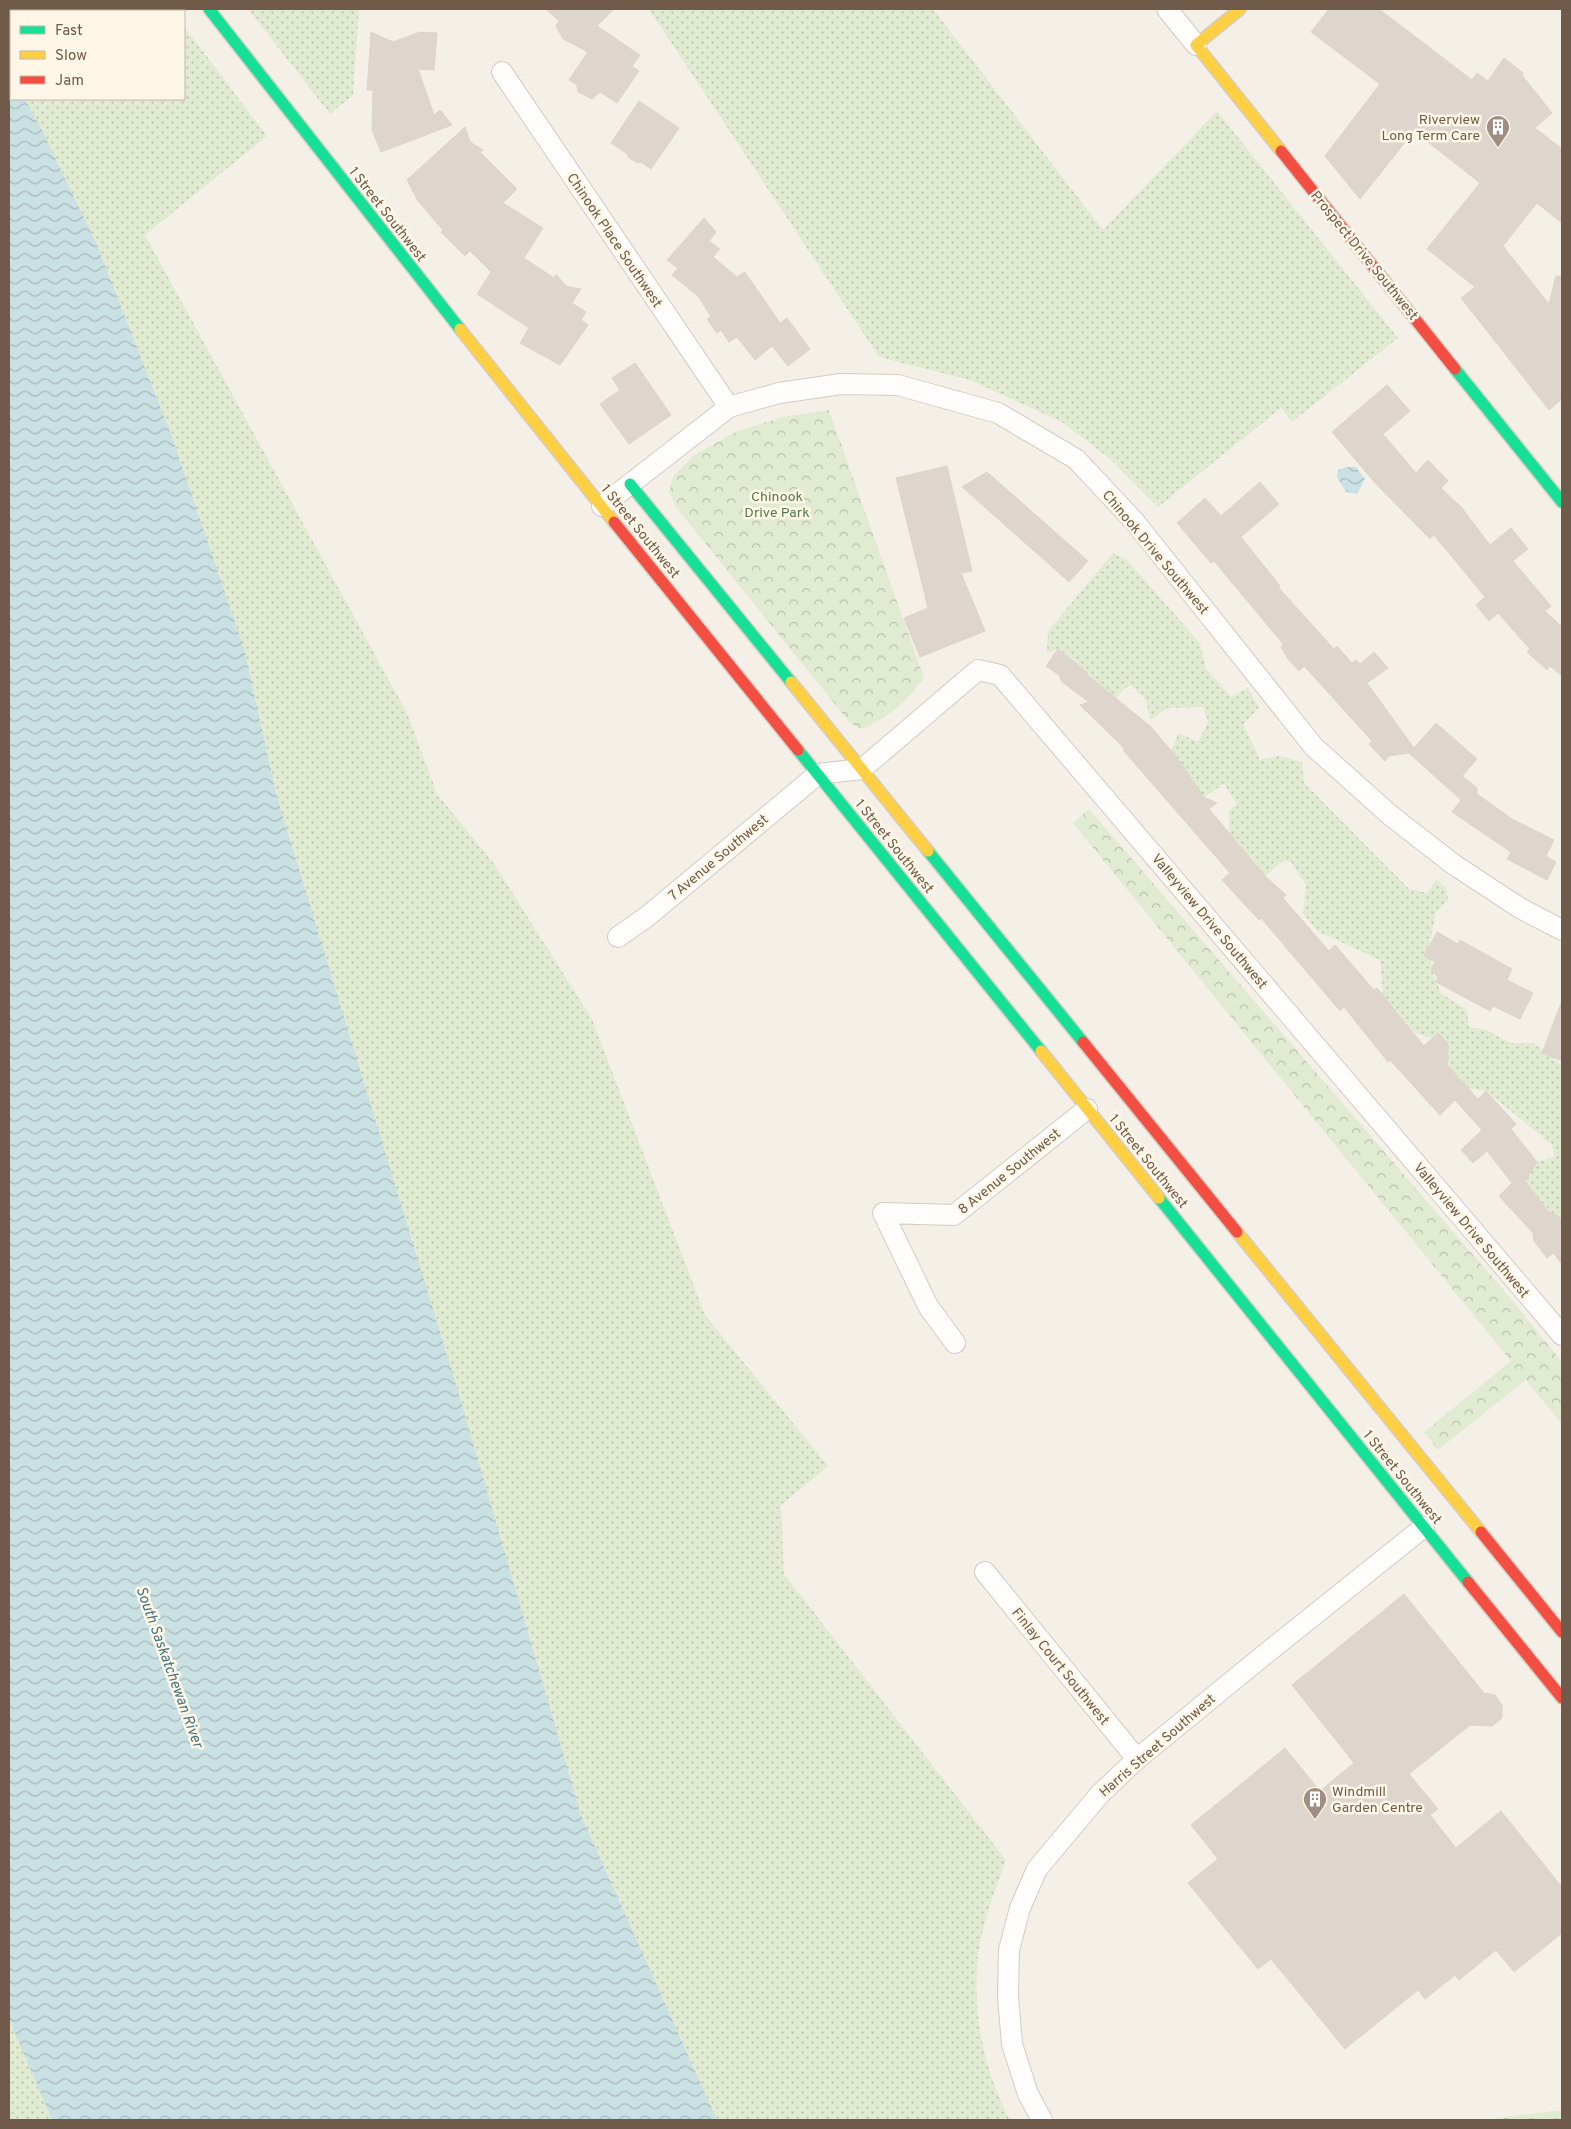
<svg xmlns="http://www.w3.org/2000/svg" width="1571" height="2129" viewBox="0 0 1571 2129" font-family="Overpass,sans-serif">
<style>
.grass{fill:url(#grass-dots)}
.park{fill:url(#park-crowns)}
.water{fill:url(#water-waves)}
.building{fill:#ded6cd;stroke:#ddd4ca}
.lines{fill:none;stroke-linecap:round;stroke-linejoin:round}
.street-casing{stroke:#d3cbc3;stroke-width:22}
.fast-casing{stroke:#d5cdc4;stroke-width:14}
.slow-casing{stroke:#d5cdc4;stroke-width:14}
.jam-casing{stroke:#d5cdc4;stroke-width:14}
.street{stroke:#fefdfb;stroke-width:20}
.fast{stroke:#16e098;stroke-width:11}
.slow{stroke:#ffcf43;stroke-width:11}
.jam{stroke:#f24e42;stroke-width:11}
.labels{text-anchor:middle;stroke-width:5;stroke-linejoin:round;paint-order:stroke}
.poi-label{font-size:14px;fill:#705a4a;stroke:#fef6e7;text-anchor:end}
.street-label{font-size:14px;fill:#705a4a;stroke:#fef6e7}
.park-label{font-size:14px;fill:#537b45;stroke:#fef6e7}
.water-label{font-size:15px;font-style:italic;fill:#457583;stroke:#fef6e7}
</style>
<defs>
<pattern id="grass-dots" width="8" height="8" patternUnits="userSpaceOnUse" patternTransform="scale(1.25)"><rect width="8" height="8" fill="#e0ebd2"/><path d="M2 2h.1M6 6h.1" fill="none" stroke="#bac1ac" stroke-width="1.8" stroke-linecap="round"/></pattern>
<pattern id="park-crowns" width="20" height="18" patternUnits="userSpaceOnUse" patternTransform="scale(1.25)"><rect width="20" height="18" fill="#e0ebd2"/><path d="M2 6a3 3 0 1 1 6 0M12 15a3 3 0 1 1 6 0" fill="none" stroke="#bac1ac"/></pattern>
<pattern id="water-waves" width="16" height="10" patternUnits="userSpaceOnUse" patternTransform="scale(1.25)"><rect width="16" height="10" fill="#cae1e4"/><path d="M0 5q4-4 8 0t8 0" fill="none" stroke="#a8b9bb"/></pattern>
</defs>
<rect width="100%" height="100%" fill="#f5f0e7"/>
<g class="grass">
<path d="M9,9H171L173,11H11V75L9,70Z"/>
<path d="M248,9H359L353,95L330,114Z"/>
<path d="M649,9H933L1103,230L1217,111L1398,338L1292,422L1281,408L1158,507L1109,458L1062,422L970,380L879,357Z"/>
<path d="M184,26L267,136L145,235L408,715L437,794L495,865L592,1019L705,1315L828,1466L781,1505L784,1574L1006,1860C995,1892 982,1923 978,1957C972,2013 984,2071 1010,2120H717L581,1815L277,797L244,648L172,437L98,247L40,126L25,99H184Z"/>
<path d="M1113,553L1127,560L1200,643L1206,668L1231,697L1248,688L1259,708L1243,724L1260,760L1279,756L1302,762L1304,783L1409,889L1427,893L1436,880L1446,887L1448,900L1436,912L1429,947L1432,970L1441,993L1467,1010L1469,1027L1487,1030L1510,1043H1534L1562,1066V1224L1524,1183L1537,1162L1555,1156L1551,1144L1486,1091L1468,1088L1447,1065L1448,1044L1438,1033L1432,1038L1415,1033L1383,995L1380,960L1317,931L1303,913L1306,885L1291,862L1283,861L1265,876L1249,856L1242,861L1245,851L1229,833V810L1237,804L1224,784L1204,797L1171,750L1179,733L1198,742L1208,722L1203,707L1167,708L1150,720L1146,700L1131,685L1124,689L1116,698L1103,688L1076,687L1088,672L1058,649L1047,653L1048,631Z"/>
<path d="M9,2019L52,2120H9Z"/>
</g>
<g class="park">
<path d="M829,410L924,678C907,700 888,719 861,729L850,723L676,507L669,492L673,477L693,456L737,431L783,417Z"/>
<path d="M1089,809L1512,1300L1562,1362V1424L1526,1380L1438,1450L1424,1432L1511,1361L1073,823Z"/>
<path d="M1562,2110V2120H1483Z"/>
</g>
<g class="water">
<path d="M9,71L11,75V99H25L40,126L98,247L172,437L244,648L277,797L460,1398L581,1815L717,2120H52L9,2019Z"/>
<path d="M1347,467H1356L1365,479L1357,494L1346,492L1337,477L1338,470Z"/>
</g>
<g class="building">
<path d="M546,9H614L597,26L640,55L632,66L639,71L617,103L600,92L592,99L578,92L577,85L569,80L588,52L563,39L556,26L559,21Z"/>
<path d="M1329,9H1379L1472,80L1477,73L1488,81L1504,58L1523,73L1522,75L1552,113L1535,128L1562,149V223L1537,203L1503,246L1549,304L1556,276H1562V399L1549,410L1461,298L1475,287L1427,249L1480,183L1414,131L1360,199L1325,156L1380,84L1311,32Z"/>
<path d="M371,32L393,42L420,32L437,33L434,70L418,69L434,115L440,110L452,125L381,152L372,130L373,90H367Z"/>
<path d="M639,101L679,128L651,169L641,162L638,163L629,158L626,153L611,143Z"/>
<path d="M465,127L470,142L483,150L480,152L517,189L503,203L543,228L524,258L554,278L556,274L566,286L581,289L572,303L586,312L581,320L588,325L560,365L520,343L529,328L477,294L491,272L470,251L465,256L441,232L443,230L418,201L407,180Z"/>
<path d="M704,218L716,232L709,241L720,249L713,257L737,277L745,272L780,323L787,318L810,349L788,366L772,346L755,360L737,337L729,342L721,330L717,333L707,319L711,317L698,296L672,275L678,268L667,260Z"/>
<path d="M635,363L671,415L629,444L600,404L620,390L612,378Z"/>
<path d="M1387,385L1410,411L1383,434L1416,473L1428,460L1448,481L1441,488L1462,508L1490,545L1511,528L1528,549L1513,561L1551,606L1545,611L1562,627V676L1550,666L1547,670L1527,652L1530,649L1498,613L1489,621L1476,605L1485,597L1434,535L1430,539L1376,484L1332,432Z"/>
<path d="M947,466L972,571L961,573L985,631L920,657L904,618L928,608L896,478Z"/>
<path d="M987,472L1088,561L1069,582L962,487Z"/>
<path d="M1260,482L1279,504L1241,537L1280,586L1278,587L1334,649L1337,646L1352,663L1356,660L1360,664L1374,652L1388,668L1367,683L1414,748L1436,723L1477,759L1462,776L1477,788V794L1512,819L1554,840L1546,856L1556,862L1547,880L1507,859L1511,852L1452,812L1461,800L1409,753L1389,756L1385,761L1369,744L1372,741L1304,666L1299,671L1288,659L1281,647L1283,644L1214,561L1211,563L1177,523L1205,498L1221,516Z"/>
<path d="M1058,649L1088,673L1086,674L1150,726L1175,755L1204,797L1217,803L1209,809L1265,876L1286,895L1283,898L1329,951L1335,945L1374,990L1377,988L1424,1046L1438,1033L1448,1044L1447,1065L1478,1099L1486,1091L1516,1124L1511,1129L1537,1162L1525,1181L1548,1211L1559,1217L1562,1223V1264L1553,1253L1547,1258L1534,1241L1533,1233L1499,1196L1512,1183L1487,1151L1473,1163L1461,1150L1482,1130L1455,1100L1440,1115L1390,1060L1388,1062L1344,1007L1340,1011L1261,918L1259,920L1222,880L1230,873L1156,788L1123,750L1125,749L1080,705L1089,702L1062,682L1059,675L1046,666Z"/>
<path d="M1437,932L1458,944L1460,940L1512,969L1507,980L1533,993L1520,1019L1493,1006L1490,1011L1436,982L1438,978L1431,969L1435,962L1424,956Z"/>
<path d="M1561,1003H1562V1061L1542,1053Z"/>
<path d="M1404,1594L1484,1693L1495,1695L1502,1705V1718L1492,1726L1470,1725L1409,1774L1438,1809L1430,1815L1456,1848L1501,1811L1562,1887V1933L1514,1972L1496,1950L1459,1980L1455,1975L1425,1999L1418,1990L1345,2049L1271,1959L1258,1969L1188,1883L1218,1859L1191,1825L1285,1748L1320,1791L1354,1763L1292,1685Z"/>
</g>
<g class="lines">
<g class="street-casing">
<g id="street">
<path d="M1167,9L1196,45"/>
<path d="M502,72L729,407"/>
<path d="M602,506L729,407L779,393L841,384L898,385L998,413L1076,459L1134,521L1314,747L1390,815L1453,864L1520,908L1562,930"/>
<path d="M618,937L649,915L818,774L862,769L978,670L1000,675L1562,1335"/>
<path d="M955,1343L928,1306L883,1213L954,1215L1087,1109"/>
<path d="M985,1572L1137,1759"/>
<path d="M1042,2120L1028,2094L1012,2044L1008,1997L1009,1950L1020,1908L1037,1869L1100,1794L1137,1759L1258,1660L1424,1527"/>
</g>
</g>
<g class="fast-casing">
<g id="fast">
<path d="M209,9L460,329"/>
<path d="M1455,369L1562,502"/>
<path d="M630,484L791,682"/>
<path d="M798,750L1041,1051"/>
<path d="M928,851L1083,1042"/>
<path d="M1159,1198L1468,1582"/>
</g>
</g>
<g class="slow-casing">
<g id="slow">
<path d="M1240,9L1196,45L1281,151"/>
<path d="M460,329L614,522"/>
<path d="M791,682L928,851"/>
<path d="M1041,1051L1159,1198"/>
<path d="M1237,1232L1481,1532"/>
</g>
</g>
<g class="jam-casing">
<g id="jam">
<path d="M1281,151L1455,369"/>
<path d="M614,522L798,750"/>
<path d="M1083,1042L1237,1232"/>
<path d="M1481,1532L1562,1632"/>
<path d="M1468,1582L1562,1698"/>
</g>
</g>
<use href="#street" class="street"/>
<use href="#fast" class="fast"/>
<use href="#slow" class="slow"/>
<use href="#jam" class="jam"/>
</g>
<defs>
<g id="building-pin" transform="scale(1.25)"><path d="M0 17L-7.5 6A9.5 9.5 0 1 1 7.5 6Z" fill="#9f8e81" stroke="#fef6e7"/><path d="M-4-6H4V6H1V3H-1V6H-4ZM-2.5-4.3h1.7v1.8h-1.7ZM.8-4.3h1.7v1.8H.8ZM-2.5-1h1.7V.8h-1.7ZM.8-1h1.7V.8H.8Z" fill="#fff"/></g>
</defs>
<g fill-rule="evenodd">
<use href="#building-pin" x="1498" y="127"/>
<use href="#building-pin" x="1315" y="1799"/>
</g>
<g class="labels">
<g class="poi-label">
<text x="1480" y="124">Riverview<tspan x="1480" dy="16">Long Term Care</tspan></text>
<text x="1332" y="1796" text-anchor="start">Windmill<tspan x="1332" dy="16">Garden Centre</tspan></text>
</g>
<g class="street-label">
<text transform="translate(388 214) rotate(52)" y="5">1 Street Southwest</text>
<text transform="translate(615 240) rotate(56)" y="5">Chinook Place Southwest</text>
<text transform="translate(1365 255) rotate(51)" y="5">Prospect Drive Southwest</text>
<text transform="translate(641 531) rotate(51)" y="5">1 Street Southwest</text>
<text transform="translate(1156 552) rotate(50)" y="5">Chinook Drive Southwest</text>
<text transform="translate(895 846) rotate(51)" y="5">1 Street Southwest</text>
<text transform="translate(718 857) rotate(-40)" y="5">7 Avenue Southwest</text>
<text transform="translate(1210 921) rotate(50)" y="5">Valleyview Drive Southwest</text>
<text transform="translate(1149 1161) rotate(51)" y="5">1 Street Southwest</text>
<text transform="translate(1009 1171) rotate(-39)" y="5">8 Avenue Southwest</text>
<text transform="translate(1472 1230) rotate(50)" y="5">Valleyview Drive Southwest</text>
<text transform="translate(1403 1477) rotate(51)" y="5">1 Street Southwest</text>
<text transform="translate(1061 1666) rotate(51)" y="5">Finlay Court Southwest</text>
<text transform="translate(1157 1745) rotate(-41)" y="5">Harris Street Southwest</text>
</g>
<g class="park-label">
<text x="777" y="501">Chinook<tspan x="777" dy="16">Drive Park</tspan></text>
</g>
<g class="water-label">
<text transform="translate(170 1667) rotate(70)" y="5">South Saskatchewan River</text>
</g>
</g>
<rect width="1571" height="2129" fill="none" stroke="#705a4a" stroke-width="20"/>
<rect x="10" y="10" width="175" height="90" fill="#fef6e7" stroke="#c5b8a8"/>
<rect x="20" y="26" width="25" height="8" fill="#16e098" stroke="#c5b8a8"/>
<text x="55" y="35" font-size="15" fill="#705a4a">Fast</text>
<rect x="20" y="51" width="25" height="8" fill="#ffcf43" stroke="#c5b8a8"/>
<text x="55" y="60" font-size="15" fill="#705a4a">Slow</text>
<rect x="20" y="76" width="25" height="8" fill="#f24e42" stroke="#c5b8a8"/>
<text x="55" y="85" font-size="15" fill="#705a4a">Jam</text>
</svg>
